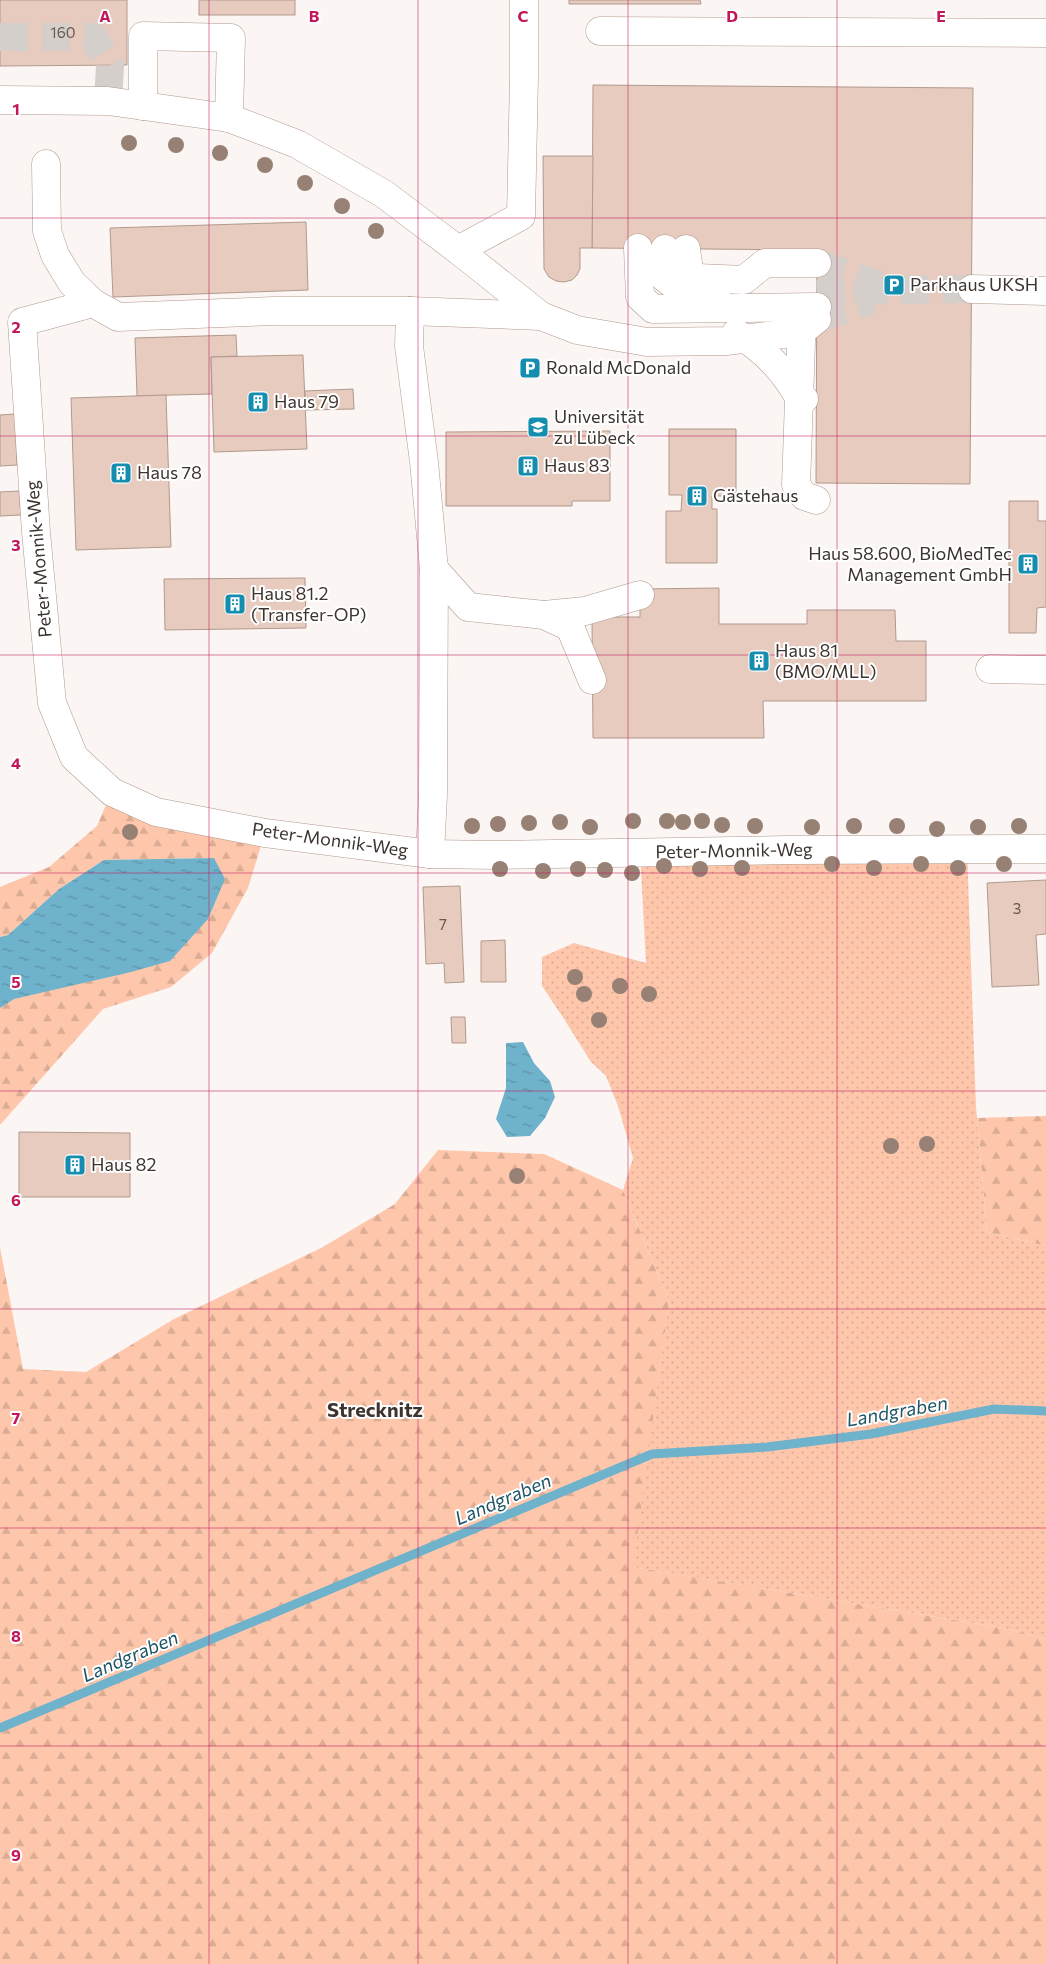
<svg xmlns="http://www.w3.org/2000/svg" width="1046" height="1964" viewBox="0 0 1046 1964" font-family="Commissioner,sans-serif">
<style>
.grass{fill:url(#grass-dots)}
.forest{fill:url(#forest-firs)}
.water{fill:url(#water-ripples)}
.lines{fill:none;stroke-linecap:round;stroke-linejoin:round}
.stream{stroke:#6fb2cb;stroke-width:9}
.building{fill:#e6cbbe;stroke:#b2998d}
.minor-tunnel{stroke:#d5cfcc;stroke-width:28;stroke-dasharray:28 14;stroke-linecap:butt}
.minor-casing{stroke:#b1988c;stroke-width:29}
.minor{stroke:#fff;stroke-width:28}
.tree{fill:#978074}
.grid{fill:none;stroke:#c2185b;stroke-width:1;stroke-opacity:0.55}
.labels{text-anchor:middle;stroke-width:4;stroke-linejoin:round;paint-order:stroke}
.number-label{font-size:15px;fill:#685a53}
.poi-label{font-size:18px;fill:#3e342f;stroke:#fff;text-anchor:start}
.street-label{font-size:18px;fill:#3e342f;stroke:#fff}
.water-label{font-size:19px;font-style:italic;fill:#1d5567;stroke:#fff}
.quarter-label{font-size:20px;font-weight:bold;fill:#3e342f;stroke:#fff}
.grid-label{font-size:16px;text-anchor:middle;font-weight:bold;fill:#c2185b;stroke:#fff;stroke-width:4;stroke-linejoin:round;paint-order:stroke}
</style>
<defs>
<pattern id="grass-dots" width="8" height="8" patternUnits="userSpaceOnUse" patternTransform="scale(1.25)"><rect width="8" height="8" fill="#fec7ac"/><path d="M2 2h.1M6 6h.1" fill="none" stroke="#dbac94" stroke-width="1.8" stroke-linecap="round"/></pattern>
<pattern id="forest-firs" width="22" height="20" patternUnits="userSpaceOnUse" patternTransform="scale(1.25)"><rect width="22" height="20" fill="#fec7ac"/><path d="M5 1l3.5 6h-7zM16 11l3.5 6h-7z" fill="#dbac94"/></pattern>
<pattern id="water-ripples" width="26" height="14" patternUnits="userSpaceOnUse" patternTransform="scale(1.25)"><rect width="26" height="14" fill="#6fb2cb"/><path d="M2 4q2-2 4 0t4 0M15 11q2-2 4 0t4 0" fill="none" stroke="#5d92a5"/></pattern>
</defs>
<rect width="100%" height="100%" fill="#fbf6f3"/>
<path class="grass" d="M967,849L976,1107L987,1232L1046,1246V1639L1003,1628L632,1567L669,1301L623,1190L633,1158L618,1106L606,1076L591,1062L564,1019L542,986V957L574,943L646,963L640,852Z"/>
<g class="forest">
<path d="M109,798L265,833L248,888L212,953L171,987L103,1009L0,1125V1008L214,858L104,860L59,889L8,935L0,937V887L49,867L97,826Z"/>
<path d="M1046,1116V1246L987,1232L977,1118Z"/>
<path d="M438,1150L544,1154L623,1190L669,1301L633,1567L1003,1628L1046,1639V1964H0V1247L23,1369L86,1372L174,1319L323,1247L395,1204Z"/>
</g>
<g class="water">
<path d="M214,858L225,879L208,919L170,961L131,972L14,999L0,1008V937L8,935L59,889L104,860Z"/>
<path d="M523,1042L534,1063L550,1081L555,1097L545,1118L530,1136L507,1137L496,1119L506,1088V1043Z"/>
</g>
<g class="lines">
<path class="stream" d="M0,1728L652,1454L767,1447L871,1434L994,1409L1046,1411"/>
</g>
<g class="building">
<path d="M0,0H127V65L0,66Z"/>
<rect x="199" y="0" width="96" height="15"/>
<path d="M569,0H700L701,4H569Z"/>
<path d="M593,85L973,88L970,484L816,483L817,250L592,248Z"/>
<path d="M543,156H593L592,248H580V269L577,275L572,280L564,282L556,281L549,277L544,269Z"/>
<path d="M306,222L308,290L113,297L110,228Z"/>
<path d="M236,335L237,356L211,357L212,394L137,396L135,338Z"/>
<path d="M303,355L307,449L214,452L211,357Z"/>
<path d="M353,389L354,409L305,410V391Z"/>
<path d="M166,395L171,547L76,550L71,398Z"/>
<path d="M15,414L17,465L0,466V415Z"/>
<path d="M669,429H736V496H712V509H717V563H666V511H681L682,495H669Z"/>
<path d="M610,431V501H572V506H446V432Z"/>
<path d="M19,491L21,515L0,516V492Z"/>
<path d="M1009,501H1038V521H1046V607L1037,608L1036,633H1009Z"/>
<path d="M305,578L306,628L165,630L164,579Z"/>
<path d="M719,588V624H807V610H895L896,641H926V701H763L764,738H593L592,617H640V589Z"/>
<path d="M1046,880V934L1036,935L1039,985L992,987L987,883Z"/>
<path d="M460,886L464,982L445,983L444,963L426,964L423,887Z"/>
<path d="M505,940L506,982H481V941Z"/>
<path d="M451,1017H465L466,1043H452Z"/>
<path d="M19,1132L130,1133V1197H19Z"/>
</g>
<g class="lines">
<g class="minor-tunnel">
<path d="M0,37H93L110,66L108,101"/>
<path d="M817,263L879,285"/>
<path d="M817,294L895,290L972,289"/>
<path d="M817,319L871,300"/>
</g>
<g class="minor-casing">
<g id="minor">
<path d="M600,31L1046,33"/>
<path d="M0,100L108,101L229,118L297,144L384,194L458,250L541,316L577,330L647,342L726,341L801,332L817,319"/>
<path d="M143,106V36L231,38L229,118"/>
<path d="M46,164L47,231L55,255L72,283L93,303L118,317L273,311H410L541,316"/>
<path d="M638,248L640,297L653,309L817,307"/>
<path d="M665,249V278L684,293H716"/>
<path d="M686,249L689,271L698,278L744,280L765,263H817"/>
<path d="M458,250L521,216L524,76V0"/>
<path d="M972,289L1046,291"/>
<path d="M93,303L22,322L36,532L52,703L74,757L112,792L156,812L265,833L430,854L496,855L788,850L1046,849"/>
<path d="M410,311L409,346L424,462L434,569L433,795L430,854"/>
<path d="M802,315L796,485L804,496L816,500"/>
<path d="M736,333C763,348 785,372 800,399H804"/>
<path d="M434,569L468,607L544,615L570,627L592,680"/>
<path d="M544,615L585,611L640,595"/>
<path d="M990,669L1046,670"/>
</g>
</g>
<use href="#minor" class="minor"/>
</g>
<g class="tree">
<circle cx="129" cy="143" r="8"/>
<circle cx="176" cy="145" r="8"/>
<circle cx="220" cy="153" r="8"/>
<circle cx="265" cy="165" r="8"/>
<circle cx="305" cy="183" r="8"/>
<circle cx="342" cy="206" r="8"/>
<circle cx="376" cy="231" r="8"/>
<circle cx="633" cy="821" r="8"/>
<circle cx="667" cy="821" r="8"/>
<circle cx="702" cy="821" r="8"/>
<circle cx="560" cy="822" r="8"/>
<circle cx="683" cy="822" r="8"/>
<circle cx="529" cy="823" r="8"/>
<circle cx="498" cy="824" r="8"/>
<circle cx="722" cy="825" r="8"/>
<circle cx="472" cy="826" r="8"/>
<circle cx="755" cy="826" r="8"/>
<circle cx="854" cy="826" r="8"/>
<circle cx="897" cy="826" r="8"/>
<circle cx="1019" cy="826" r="8"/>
<circle cx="590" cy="827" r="8"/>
<circle cx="812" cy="827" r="8"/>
<circle cx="978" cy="827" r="8"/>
<circle cx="937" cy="829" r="8"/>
<circle cx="130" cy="832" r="8"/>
<circle cx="832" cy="864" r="8"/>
<circle cx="921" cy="864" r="8"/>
<circle cx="1004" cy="864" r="8"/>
<circle cx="664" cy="866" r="8"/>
<circle cx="742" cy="868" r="8"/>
<circle cx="874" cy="868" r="8"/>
<circle cx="958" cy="868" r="8"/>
<circle cx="500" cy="869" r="8"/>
<circle cx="578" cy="869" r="8"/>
<circle cx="700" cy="869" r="8"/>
<circle cx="605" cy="870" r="8"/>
<circle cx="543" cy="871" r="8"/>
<circle cx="632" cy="873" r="8"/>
<circle cx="575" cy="977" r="8"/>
<circle cx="620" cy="986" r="8"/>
<circle cx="584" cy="994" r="8"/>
<circle cx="649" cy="994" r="8"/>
<circle cx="599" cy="1020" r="8"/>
<circle cx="927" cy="1144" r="8"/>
<circle cx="891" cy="1146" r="8"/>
<circle cx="517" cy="1176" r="8"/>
</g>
<path class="grid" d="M209,0V1964M418,0V1964M628,0V1964M837,0V1964M0,218H1046M0,436H1046M0,655H1046M0,873H1046M0,1091H1046M0,1309H1046M0,1528H1046M0,1746H1046"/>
<defs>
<g id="parking-square" transform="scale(1.125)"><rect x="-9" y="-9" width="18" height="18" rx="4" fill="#148daf" stroke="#fff"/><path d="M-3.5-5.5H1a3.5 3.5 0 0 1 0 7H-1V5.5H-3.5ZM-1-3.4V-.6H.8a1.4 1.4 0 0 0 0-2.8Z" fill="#fff"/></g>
<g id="building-square" transform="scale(1.125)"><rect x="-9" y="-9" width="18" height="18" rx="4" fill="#148daf" stroke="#fff"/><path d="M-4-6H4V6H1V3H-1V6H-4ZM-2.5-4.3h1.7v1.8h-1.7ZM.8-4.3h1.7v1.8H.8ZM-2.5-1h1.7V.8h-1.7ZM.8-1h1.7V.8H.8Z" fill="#fff"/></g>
<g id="university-square" transform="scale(1.125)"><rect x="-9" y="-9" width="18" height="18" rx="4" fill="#148daf" stroke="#fff"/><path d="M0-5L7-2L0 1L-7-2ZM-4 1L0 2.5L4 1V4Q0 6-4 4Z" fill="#fff"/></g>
</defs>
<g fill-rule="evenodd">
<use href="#parking-square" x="894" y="285"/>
<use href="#parking-square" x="530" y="368"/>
<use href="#building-square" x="258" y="402"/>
<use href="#university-square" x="538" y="427"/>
<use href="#building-square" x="528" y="466"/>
<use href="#building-square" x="121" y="473"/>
<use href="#building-square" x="697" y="496"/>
<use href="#building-square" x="1028" y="564"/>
<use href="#building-square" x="235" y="604"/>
<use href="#building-square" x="759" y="661"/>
<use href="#building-square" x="75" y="1165"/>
</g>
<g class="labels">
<g class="number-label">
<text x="63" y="38">160</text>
<text x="1017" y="914">3</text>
<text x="443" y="930">7</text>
</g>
<g class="poi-label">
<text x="910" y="291">Parkhaus UKSH</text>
<text x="546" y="374">Ronald McDonald</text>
<text x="274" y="408">Haus 79</text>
<text x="554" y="423">Universität<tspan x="554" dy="21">zu Lübeck</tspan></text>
<text x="544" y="472">Haus 83</text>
<text x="137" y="479">Haus 78</text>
<text x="713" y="502">Gästehaus</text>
<text x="1012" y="560" text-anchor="end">Haus 58.600, BioMedTec<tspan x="1012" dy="21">Management GmbH</tspan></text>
<text x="251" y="600">Haus 81.2<tspan x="251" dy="21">(Transfer-OP)</tspan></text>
<text x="775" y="657">Haus 81<tspan x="775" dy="21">(BMO/MLL)</tspan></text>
<text x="91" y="1171">Haus 82</text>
</g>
<g class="street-label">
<text transform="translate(39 559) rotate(-95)" y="6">Peter-Monnik-Weg</text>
<text transform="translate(330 840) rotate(8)" y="6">Peter-Monnik-Weg</text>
<text transform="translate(734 851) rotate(-1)" y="6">Peter-Monnik-Weg</text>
</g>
<g class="water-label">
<text transform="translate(897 1411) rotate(-10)" y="7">Landgraben</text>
<text transform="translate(503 1499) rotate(-23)" y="7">Landgraben</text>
<text transform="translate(130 1656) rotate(-23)" y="7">Landgraben</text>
</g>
<g class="quarter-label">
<text x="375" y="1417">Strecknitz</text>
</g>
</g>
<g class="grid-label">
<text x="105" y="22">A</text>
<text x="314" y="22">B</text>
<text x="523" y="22">C</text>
<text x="732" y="22">D</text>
<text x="941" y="22">E</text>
<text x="16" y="115">1</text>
<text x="16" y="333">2</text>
<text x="16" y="551">3</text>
<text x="16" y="769">4</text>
<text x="16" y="988">5</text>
<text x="16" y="1206">6</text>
<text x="16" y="1424">7</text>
<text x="16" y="1642">8</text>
<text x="16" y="1861">9</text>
</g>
</svg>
